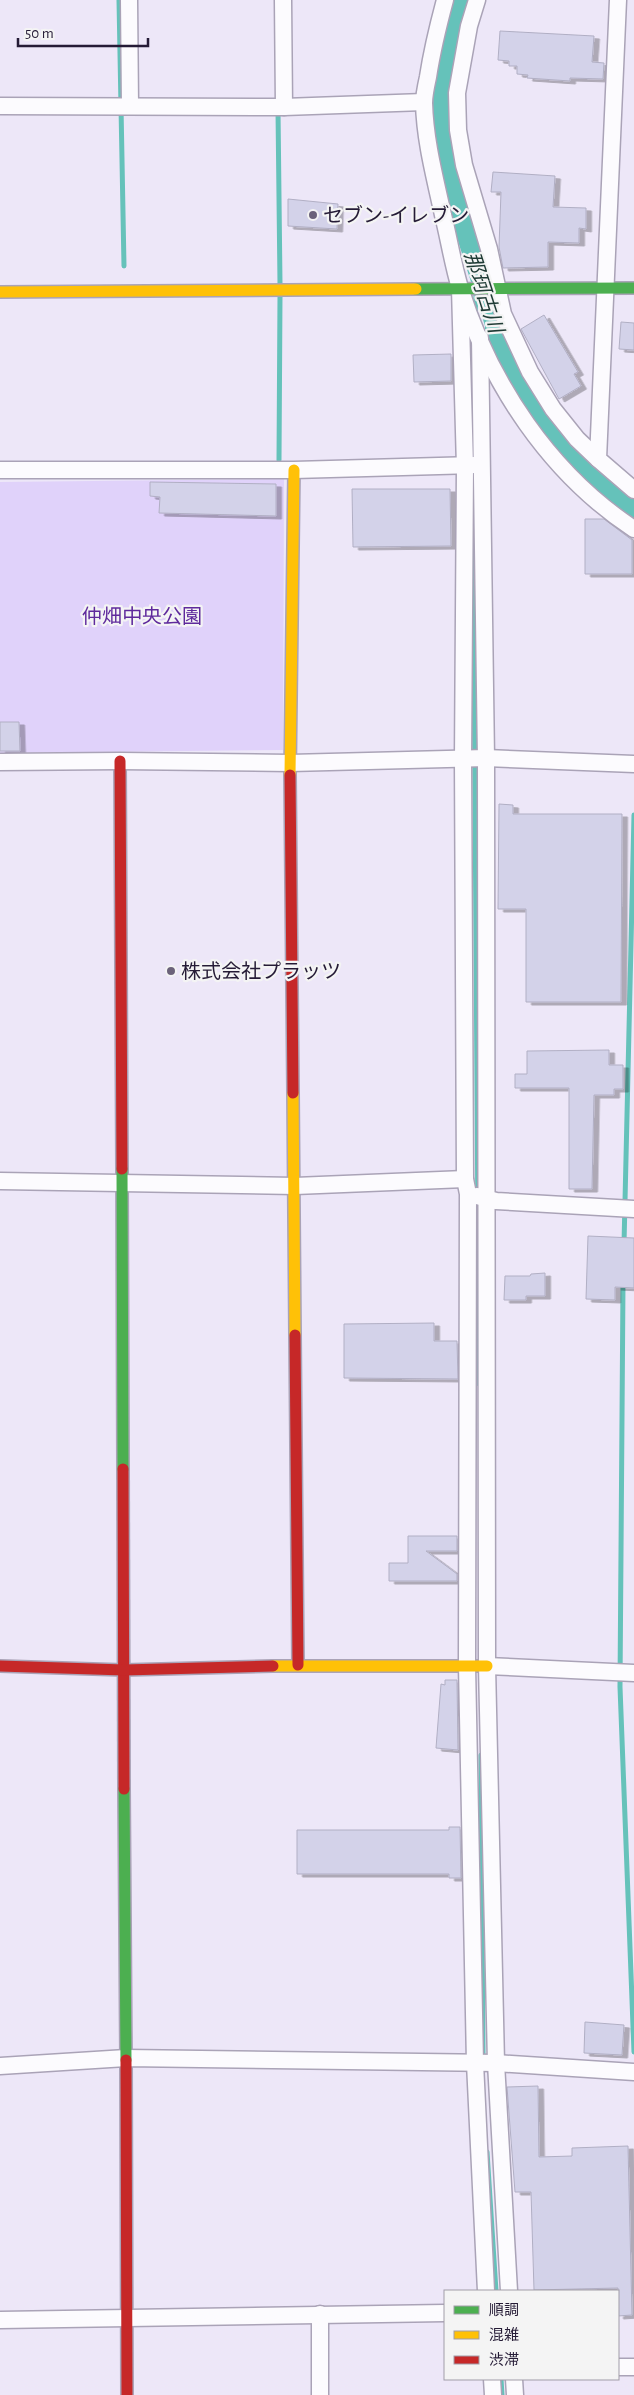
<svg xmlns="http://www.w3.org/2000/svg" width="634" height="2395" viewBox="0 0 634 2395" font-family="'Alegreya Sans','Noto Sans JP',sans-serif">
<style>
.green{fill:#e0d2fa}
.water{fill:#65c2ba}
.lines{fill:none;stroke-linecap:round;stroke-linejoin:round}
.stream{stroke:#65c2ba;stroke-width:5}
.building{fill:#d3d2e9;stroke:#b1afc4;filter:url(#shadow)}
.street-casing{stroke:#aaa3b7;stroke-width:19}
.fast-casing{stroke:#aaa3b7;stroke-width:14}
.slow-casing{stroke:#aaa3b7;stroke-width:14}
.jam-casing{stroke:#aaa3b7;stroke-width:14}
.street{stroke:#fcfbfe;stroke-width:16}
.fast{stroke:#4caf50;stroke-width:11}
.slow{stroke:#ffc107;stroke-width:11}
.jam{stroke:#c62828;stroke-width:11}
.poi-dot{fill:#6b627a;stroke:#f4f4f4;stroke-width:2}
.labels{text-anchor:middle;stroke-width:4.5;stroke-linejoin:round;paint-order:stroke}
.poi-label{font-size:20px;fill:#251b36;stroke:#f4f4f4;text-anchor:start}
.park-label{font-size:20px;fill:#5f2a9c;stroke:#f4f4f4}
.water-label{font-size:21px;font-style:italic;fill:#1f3b35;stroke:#f4f4f4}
</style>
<defs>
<filter id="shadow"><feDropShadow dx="5.5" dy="3" stdDeviation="0" flood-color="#0004"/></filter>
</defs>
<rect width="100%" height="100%" fill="#ede7f8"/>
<path class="green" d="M284,479L283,750L0,753V482Z"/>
<path class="water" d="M452,0H471L456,162L500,320L525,374L634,496V522L610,505L561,460L508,385L485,334V326C463,253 432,177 433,101C433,66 443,33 452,0Z"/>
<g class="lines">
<g class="stream">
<path d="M119,0L124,266"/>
<path d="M278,110L280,284"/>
<path d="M475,314L476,295"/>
<path d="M473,456V420"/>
<path d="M279,460L280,295"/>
<path d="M473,497L479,1384"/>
<path d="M624,1244L634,815"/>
<path d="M623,1283L620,1687L634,2052"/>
<path d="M481,1755L483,2056"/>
<path d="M487,2152L496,2291"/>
<path d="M501,2379L502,2395"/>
</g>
</g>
<g class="building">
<path d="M500,31L594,36L592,62L604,63L603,79L570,78V81L527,78L528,75L517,74V66H509V61L498,60Z"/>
<path d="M493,172L555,176L553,207L586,208V229L579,228V243L548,242V267L503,268L499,247L501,192H491Z"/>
<path d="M288,199L338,204L337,229L288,226Z"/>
<path d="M544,315L578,372L574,374L581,386L559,399L521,329Z"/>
<path d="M621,322L634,323V350L619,349Z"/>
<path d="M451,354V381L414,382L413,355Z"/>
<path d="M150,482L276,484V516L159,513L160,497L150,496Z"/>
<path d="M352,489H450L451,546L353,547Z"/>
<path d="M585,519H604L632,540V574H585Z"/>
<path d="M0,722H19L20,751H0Z"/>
<path d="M499,804L513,805V814H622L621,1002H526V909H498Z"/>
<path d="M609,1050V1065H623V1089H614V1095H594L592,1189H569V1088H515V1074H527V1051Z"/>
<path d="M588,1236L634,1238V1288L615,1287V1300L586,1299Z"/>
<path d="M545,1273V1296H526V1300H504L505,1276H530L531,1274Z"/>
<path d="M434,1323V1341H457L458,1379L344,1378V1324Z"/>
<path d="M408,1536H457V1551H426L457,1574V1581H389V1563H408Z"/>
<path d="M445,1680H457L458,1750L436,1748L441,1684L445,1685Z"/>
<path d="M449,1827H460L461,1878H449V1874H297V1830H449Z"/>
<path d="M585,2022L624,2025L622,2055L584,2053Z"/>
<path d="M538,2086L539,2157L572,2156V2148L628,2146L632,2315L618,2316V2288L534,2290L531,2192H515L507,2087Z"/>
</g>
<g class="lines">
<g class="street-casing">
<g id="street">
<path d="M129,0L130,105"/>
<path d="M283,0L284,107"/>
<path d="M445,0C438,26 432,51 428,77C426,86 424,95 424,103C425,141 435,178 443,215C449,239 453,265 460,288C490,384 550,474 634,529"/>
<path d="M477,0L469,26L457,93L458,130L464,165L489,249L503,314L530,372L553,409L577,439L598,459"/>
<path d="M618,0L598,459L634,490"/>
<path d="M0,106L284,107L424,102"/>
<path d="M460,288L465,467L463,759L465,1179L468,1194L467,1666L475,2063L486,2291"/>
<path d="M480,338L486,758L487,1666L496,2063L509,2291"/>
<path d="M0,470H294L475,465"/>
<path d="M0,762L120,761L290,763L486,758L634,764"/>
<path d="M0,1181L295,1186L465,1179"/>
<path d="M477,1196L496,1201L634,1209"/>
<path d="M487,1666L634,1673"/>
<path d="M0,2066L126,2058L496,2063L634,2072"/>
<path d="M320,2314V2395"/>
<path d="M0,2320L445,2313"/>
<path d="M618,2367H634"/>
<path d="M492,2379L493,2395"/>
<path d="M514,2379L515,2395"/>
</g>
</g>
<g class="fast-casing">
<g id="fast">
<path d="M416,289L634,288"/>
<path d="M122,1169L123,1469"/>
<path d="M124,1789L126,2060"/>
</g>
</g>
<g class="slow-casing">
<g id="slow">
<path d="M0,292L416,289"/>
<path d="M290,775L294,470"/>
<path d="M293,1093L295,1335"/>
<path d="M273,1666H487"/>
</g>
</g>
<g class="jam-casing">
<g id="jam">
<path d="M120,761L122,1169"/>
<path d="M290,775L293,1093"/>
<path d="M295,1335L298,1665"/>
<path d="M123,1469L124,1789"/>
<path d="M0,1666L124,1670L273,1666"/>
<path d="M126,2060L127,2395"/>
</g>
</g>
<use href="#street" class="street"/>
<use href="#fast" class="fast"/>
<use href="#slow" class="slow"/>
<use href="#jam" class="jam"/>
</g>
<g class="poi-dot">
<circle cx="313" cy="215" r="5"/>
<circle cx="171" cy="971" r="5"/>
</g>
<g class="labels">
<g class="poi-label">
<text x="323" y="222">セブン-イレブン</text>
<text x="181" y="978">株式会社プラッツ</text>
</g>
<g class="park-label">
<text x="142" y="623">仲畑中央公園</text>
</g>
<g class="water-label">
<text transform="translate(484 292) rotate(72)" y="7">那珂古川</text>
</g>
</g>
<rect x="444" y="2290" width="175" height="90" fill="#f4f4f4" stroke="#a19da8"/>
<rect x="454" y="2306" width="25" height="8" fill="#4caf50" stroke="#a19da8"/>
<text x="489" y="2315" font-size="15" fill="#251b36">順調</text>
<rect x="454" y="2331" width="25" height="8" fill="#ffc107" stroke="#a19da8"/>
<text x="489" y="2340" font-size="15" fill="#251b36">混雑</text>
<rect x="454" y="2356" width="25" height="8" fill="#c62828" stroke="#a19da8"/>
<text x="489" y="2365" font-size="15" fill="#251b36">渋滞</text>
<path d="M18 38v8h130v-8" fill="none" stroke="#251b36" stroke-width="2.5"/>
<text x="25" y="38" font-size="15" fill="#251b36" stroke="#f4f4f4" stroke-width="4" paint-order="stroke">50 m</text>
</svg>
